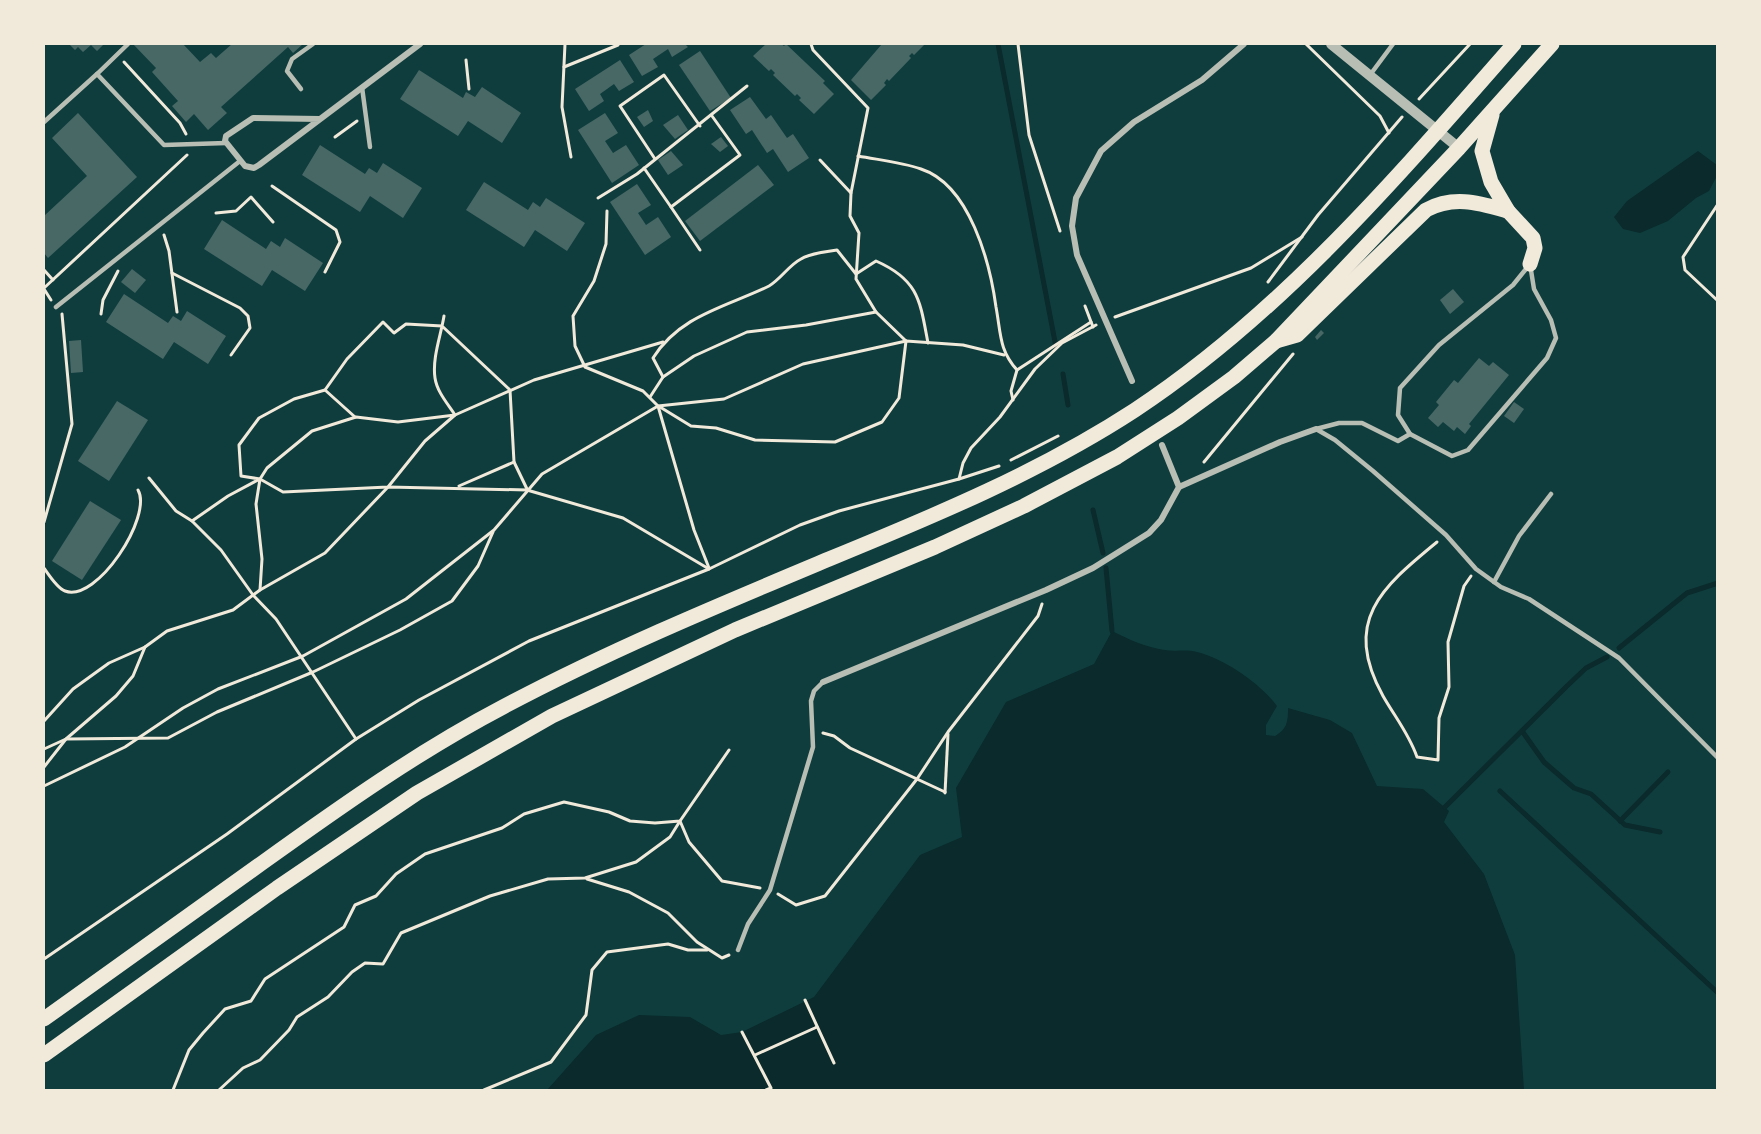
<svg xmlns="http://www.w3.org/2000/svg" width="1761" height="1134" viewBox="0 0 1761 1134" font-family="Roboto,sans-serif">
<style>
.water{fill:#0a2a2b}
.lines{fill:none;stroke-linecap:round;stroke-linejoin:round}
.stream{stroke:#0a2a2b;stroke-width:5}
.building{fill:#486865}
.path{stroke:#f1e9da;stroke-width:3}
.service{stroke:#b8beb3;stroke-width:4.5}
.minor{stroke:#b8beb3;stroke-width:6}
.tertiary{stroke:#b8beb3;stroke-width:10}
.trunk{stroke:#f1e9da;stroke-width:15}
</style>
<rect width="100%" height="100%" fill="#0f3d3e"/>
<g class="water">
<path d="M1698,151L1717,165V176L1709,191L1696,198L1668,221L1640,233L1623,229L1614,217L1627,201Z"/>
<path d="M1112,631C1130,640 1145,647 1165,650C1175,652 1187,649 1197,652C1225,659 1260,683 1277,706L1266,725V735L1275,736C1287,729 1288,722 1288,708L1330,720L1352,733L1377,786L1423,789L1449,811L1444,822L1484,874L1515,955L1524,1090H547L596,1035L639,1015L690,1017L721,1035L742,1032L814,997L920,855L962,837L956,788L1006,702L1094,664Z"/>
</g>
<g class="lines">
<g class="stream">
<path d="M998,44L1056,347"/>
<path d="M1063,374L1068,405"/>
<path d="M1093,510L1103,553"/>
<path d="M1106,568L1112,631"/>
<path d="M1619,648L1687,593L1718,583"/>
<path d="M1522,731L1544,762L1574,788L1591,794L1625,825L1660,832"/>
<path d="M1500,791L1718,993"/>
<path d="M1445,807L1567,686L1586,668L1607,657"/>
<path d="M1620,821L1668,772"/>
</g>
</g>
<g class="building">
<path d="M69,44H104L97,51L91,45L83,52L78,47L75,50Z"/>
<path d="M133,44H183L200,62L211,53L216,58L232,44H303L293,53L288,47L221,107L227,113L208,130L194,114L186,122L172,106L178,101L152,72L156,68Z"/>
<path d="M646,44H685L688,47L672,57L668,49L653,59L658,67L642,76L629,55Z"/>
<path d="M766,44H781L784,46L786,44L825,81L823,83L834,94L814,114L799,100L801,98L797,94L795,96L773,75L775,73L771,69L769,71L753,56Z"/>
<path d="M882,44H925L914,55L912,53L909,56L911,58L889,81L887,79L884,83L886,85L871,100L851,80Z"/>
<path d="M700,51L731,98L710,111L679,65Z"/>
<path d="M620,60L634,82L619,91L614,84L600,94L604,101L589,111L575,89Z"/>
<path d="M419,70L463,98L466,92L475,97L482,87L521,113L502,143L468,121L458,136L400,99Z"/>
<path d="M750,97L766,119L771,115L787,138L793,134L809,158L788,172L773,149L767,153L752,130L746,134L730,110Z"/>
<path d="M648,110L653,121L644,127L637,117Z"/>
<path d="M78,113L137,177L48,258L44,253V216L87,176L52,138Z"/>
<path d="M605,113L618,133L605,141L613,153L626,145L639,165L612,183L578,130Z"/>
<path d="M678,115L688,130L675,139L663,125Z"/>
<path d="M721,137L728,146L720,152L711,144Z"/>
<path d="M320,145L365,174L369,168L377,173L383,163L422,188L403,218L370,196L360,212L302,175Z"/>
<path d="M671,151L683,165L668,175L658,160Z"/>
<path d="M758,165L774,185L700,241L685,221Z"/>
<path d="M484,182L528,210L533,202L540,207L546,198L585,223L567,251L535,230L524,247L466,210Z"/>
<path d="M637,184L651,205L638,213L646,225L658,217L671,237L645,255L610,202Z"/>
<path d="M222,220L266,249L271,241L280,247L285,238L323,263L305,291L272,270L262,286L204,249Z"/>
<path d="M132,269L146,280L135,293L121,282Z"/>
<path d="M1453,289L1464,302L1450,314L1440,300Z"/>
<path d="M124,294L168,323L173,316L181,321L187,311L226,336L208,364L174,342L163,359L106,322Z"/>
<path d="M1321,330L1324,333L1317,340L1315,337Z"/>
<path d="M81,340L83,372L71,373L69,341Z"/>
<path d="M1479,358L1489,366L1493,362L1509,375L1469,424L1471,426L1465,434L1457,427L1454,431L1443,422L1438,427L1428,418L1439,405L1436,402L1454,380L1458,383Z"/>
<path d="M117,401L148,420L109,481L78,461Z"/>
<path d="M1514,402L1524,409L1514,423L1504,416Z"/>
<path d="M90,501L121,520L82,580L52,561Z"/>
</g>
<g class="lines">
<g class="path">
<path d="M565,44L562,107L571,157"/>
<path d="M811,44L813,50L868,108L851,193L850,216L859,233L856,279L876,312L906,341"/>
<path d="M1018,44L1029,135L1060,231"/>
<path d="M1306,44L1380,116L1389,133"/>
<path d="M466,60L469,89"/>
<path d="M124,62L180,123L186,134"/>
<path d="M564,67L618,45"/>
<path d="M1419,99L1470,44"/>
<path d="M335,137L357,121"/>
<path d="M858,156C879,160 901,162 921,169C970,185 990,263 996,307C1001,334 999,350 1017,370L1011,391L1013,400"/>
<path d="M655,159L620,106L664,75L700,126"/>
<path d="M820,160L851,193"/>
<path d="M644,168L671,207L740,155L712,116"/>
<path d="M272,186L336,230L340,242L325,272"/>
<path d="M598,198L637,174L747,86"/>
<path d="M1718,204L1683,257L1685,270L1718,301"/>
<path d="M671,207L700,250"/>
<path d="M607,211L606,244L594,281L573,316L575,346L585,367L643,391L658,406L694,530L709,568"/>
<path d="M216,213L236,211L251,197L273,222"/>
<path d="M164,235L169,251L177,312"/>
<path d="M44,270L53,280"/>
<path d="M172,273L240,308L248,316L250,328L231,355"/>
<path d="M1268,282L1318,215L1402,117"/>
<path d="M44,288L187,155"/>
<path d="M44,289L51,300"/>
<path d="M1085,306L1093,327"/>
<path d="M101,314L103,300L118,271"/>
<path d="M444,316C441,335 432,358 435,378C437,392 448,404 455,415L425,441L388,487L283,492L260,479L241,476L239,445L259,418L294,399L325,390L347,359L383,322L394,333L406,324L442,326L510,390L514,462L527,489"/>
<path d="M1115,317L1251,268L1302,237"/>
<path d="M1017,370L1091,322"/>
<path d="M663,377L694,356L747,332L806,325L876,312"/>
<path d="M325,390L355,417"/>
<path d="M650,397L663,377L653,358C680,315 726,307 769,286C781,279 789,265 801,259C810,253 826,252 837,250L856,274L876,261C919,280 920,301 928,343"/>
<path d="M660,407L691,426L716,428L755,440L835,442L882,422L899,398L906,341"/>
<path d="M1011,460L1058,436"/>
<path d="M1204,462L1293,354"/>
<path d="M149,478L176,511L192,521L221,550L253,595L276,619L356,739"/>
<path d="M959,479L963,463L971,448L1000,417L1035,369L1062,343L1096,325"/>
<path d="M459,486L514,462"/>
<path d="M192,521L228,496L258,480"/>
<path d="M44,522L72,424L62,314"/>
<path d="M1437,542C1381,588 1342,621 1383,696C1395,717 1409,734 1417,757L1438,760L1439,718L1449,687L1448,642L1464,586L1471,576"/>
<path d="M44,568C49,575 57,588 65,591C97,603 153,516 138,490"/>
<path d="M260,590L262,559L256,504L260,479L267,468L312,431L356,417L398,422L455,415L534,380L663,342"/>
<path d="M44,721L73,689L109,663L145,647L167,631L233,610L260,590L325,553L388,487L527,490L623,518L709,569"/>
<path d="M823,733L834,736L850,748L945,792"/>
<path d="M44,749L66,739L168,738L217,712L313,672L400,630L452,601L478,566L493,532"/>
<path d="M44,767L66,739L116,696L133,676L145,647"/>
<path d="M44,786L125,747L183,708L218,689L303,656L406,599L494,530L542,474L658,406L724,399L803,364L906,341L963,345L1004,355"/>
<path d="M945,793L948,734"/>
<path d="M587,879L629,892L668,913L697,942L722,958L729,955"/>
<path d="M778,894L796,905L825,896L917,779L948,732L1038,616L1042,604"/>
<path d="M44,959L227,834L356,739L419,700L529,641L709,569L800,525L839,511L959,479L999,466"/>
<path d="M805,1000L834,1063"/>
<path d="M742,1032L771,1088L766,1090"/>
<path d="M755,1055L817,1027"/>
<path d="M173,1090L189,1050L203,1033L225,1009L251,1001L265,979L344,927L355,905L376,896L396,874L425,854L502,828L524,814L564,802L609,812L630,821L655,823L680,821L729,750"/>
<path d="M219,1090L243,1068L260,1060L289,1030L297,1017L328,997L352,972L365,963L383,964L401,933L490,896L548,879L585,878L636,862L670,837L680,821L689,842L722,881L760,888"/>
<path d="M484,1090L551,1062L586,1015L592,970L607,952L668,944L688,950H707"/>
</g>
<g class="service">
<path d="M128,44L97,74L164,145L226,143"/>
<path d="M1370,75L1393,44"/>
<path d="M362,87L370,147"/>
<path d="M301,89L287,71L292,59L313,44"/>
<path d="M44,122L97,74"/>
<path d="M1530,264L1534,289L1551,320L1556,338L1547,358L1468,450L1452,456L1410,434L1398,415L1400,388L1439,345L1513,285Z"/>
<path d="M56,307L240,161"/>
<path d="M1316,429L1335,440L1373,471L1446,535L1476,569L1501,587L1529,599L1619,658L1718,758"/>
<path d="M1316,429L1339,423H1362L1398,441L1410,434"/>
<path d="M1494,582L1519,536L1551,494"/>
<path d="M738,950L748,924L770,890L813,747L811,701L814,691L823,682"/>
</g>
<g class="minor">
<path d="M320,119L253,118L226,136L225,141L245,166L254,168L259,165L420,44"/>
<path d="M1132,381L1077,255L1072,226L1076,198L1101,151L1134,122L1202,80L1244,44"/>
<path d="M1179,487L1280,442L1316,429"/>
<path d="M823,682L1046,590L1093,568L1149,533L1161,520L1179,487L1162,445"/>
</g>
<path class="tertiary" d="M1331,44L1459,148"/>
<g class="trunk">
<path d="M1492,115L1482,151L1491,182L1508,211L1533,238L1535,248L1530,264"/>
<path d="M1276,341L1297,335L1426,210C1454,195 1479,203 1508,211"/>
<path d="M44,1019C116,967 189,915 262,863C340,807 419,751 503,707C608,651 719,605 829,559C934,516 1040,472 1135,410C1282,313 1399,175 1514,44"/>
<path d="M44,1055L277,888L417,793L552,716L735,630L935,547L1024,506L1117,457L1178,418L1234,377L1276,341L1459,148L1552,44"/>
</g>
</g>
<rect width="1761" height="1134" fill="none" stroke="#f1e9da" stroke-width="90"/>
</svg>
